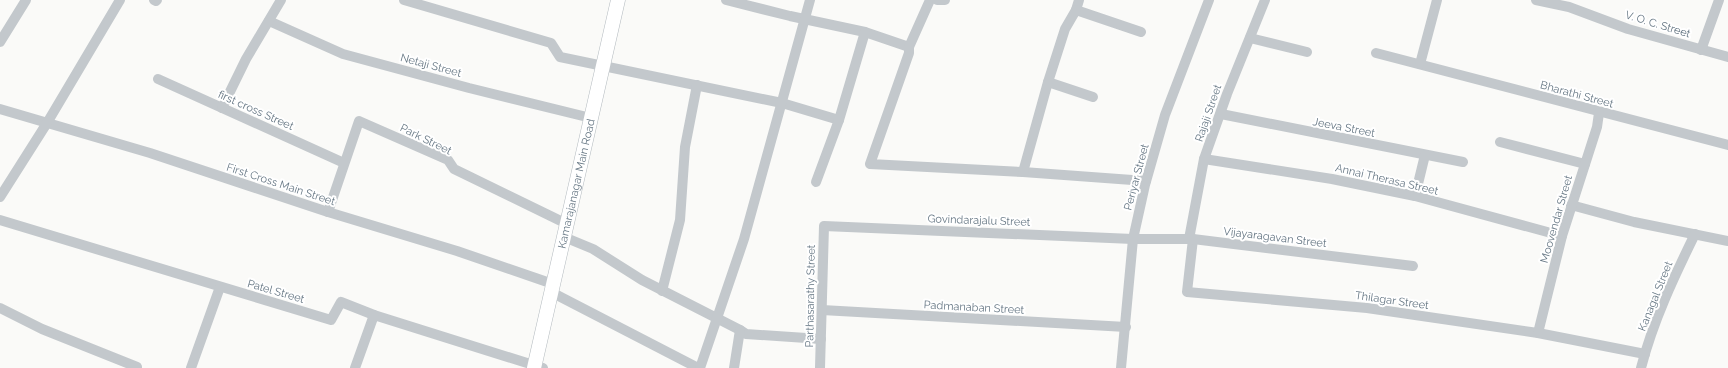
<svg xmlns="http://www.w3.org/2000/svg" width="1728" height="368" viewBox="0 0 1728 368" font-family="Raleway,sans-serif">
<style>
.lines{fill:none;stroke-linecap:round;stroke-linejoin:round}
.secondary-casing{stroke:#b3babf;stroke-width:15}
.minor{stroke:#c3c8cc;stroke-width:10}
.secondary{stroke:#fff;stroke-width:14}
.labels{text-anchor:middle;stroke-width:4;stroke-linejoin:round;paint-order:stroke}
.street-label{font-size:11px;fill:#657683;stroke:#fff}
</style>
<rect width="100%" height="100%" fill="#fafaf8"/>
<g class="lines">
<g class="secondary-casing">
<g id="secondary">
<path id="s1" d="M534,368L618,0"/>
</g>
</g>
<g class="minor">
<path d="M154,0L156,1L157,0"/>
<path d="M404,0L551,43L560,57L782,103L839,120"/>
<path d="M726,0L790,16L865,32L909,47"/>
<path d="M930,0L909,47V53L870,164L1023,172L1146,181"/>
<path d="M937,0H945"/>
<path d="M1079,0L1076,10L1141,32"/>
<path d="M1536,0L1569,7L1628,29L1728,57"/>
<path d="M269,21L343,54L469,88L591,118"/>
<path d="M1250,38L1307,52"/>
<path d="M0,42L26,0"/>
<path d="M1701,50L1719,0"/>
<path d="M1376,53L1728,145"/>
<path d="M1420,64L1437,0"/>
<path d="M158,79L344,163"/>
<path d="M1048,82L1093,97"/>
<path d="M222,108L246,59L281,0"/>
<path d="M0,109L150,153L328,212L457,251L553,284"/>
<path d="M1221,114L1463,162"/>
<path d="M1500,142L1585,164"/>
<path d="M1204,159L1332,179L1415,196L1562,236"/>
<path d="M1023,172L1048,82L1065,29L1076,10"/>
<path d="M816,182L839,120L865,32"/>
<path d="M1415,196L1425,155"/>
<path d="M0,197L47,123L120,0"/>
<path d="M1571,205L1634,222L1728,241"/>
<path d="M328,212L359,121L448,160L454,169L567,224"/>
<path d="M0,220L331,320L341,302L374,315L543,368"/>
<path d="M564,237L593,249L642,280L740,330L746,334L821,339"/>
<path d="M1189,239L1204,159L1227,94L1265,0"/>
<path d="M1193,239L1187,292L1367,308L1538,333L1645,354"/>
<path d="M662,291L680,220L685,147L697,85"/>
<path d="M551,292L698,368"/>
<path d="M0,308L42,329L137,367"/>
<path d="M822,310L1126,327"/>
<path d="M1538,333L1562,236L1597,127L1599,113"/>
<path d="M191,368L220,287"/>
<path d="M355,368L374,315"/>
<path d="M700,368L744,239L810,0"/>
<path d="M734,368L740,330"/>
<path d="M820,368L824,226L1133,239H1193L1413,266"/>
<path d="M1121,368L1133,239L1145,185L1165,115L1209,0"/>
<path d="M1641,368C1653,321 1674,277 1695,234"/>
</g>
<use href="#secondary" class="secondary"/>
</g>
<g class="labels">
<g class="street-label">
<text transform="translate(1658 24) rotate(17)" y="4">V. O. C. Street</text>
<text transform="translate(431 65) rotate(15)" y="4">Netaji Street</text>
<text transform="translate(1577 94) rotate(15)" y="4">Bharathi Street</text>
<text transform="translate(256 110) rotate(24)" y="4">first cross Street</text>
<text transform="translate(1208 113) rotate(-71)" y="4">Rajaji Street</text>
<text transform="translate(1344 127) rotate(11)" y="4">Jeeva Street</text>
<text transform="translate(426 139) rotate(26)" y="4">Park Street</text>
<text transform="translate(1136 177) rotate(-75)" y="4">Periyar Street</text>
<text transform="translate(1387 179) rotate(13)" y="4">Annai Therasa Street</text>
<text transform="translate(281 184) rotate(18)" y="4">First Cross Main Street</text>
<text dy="4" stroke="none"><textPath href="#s1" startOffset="189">Kamarajanagar Main Road</textPath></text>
<text transform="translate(1556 219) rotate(-74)" y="4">Moovendar Street</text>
<text transform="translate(979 220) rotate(2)" y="4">Govindarajalu Street</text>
<text transform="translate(1275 237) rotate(7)" y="4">Vijayaragavan Street</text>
<text transform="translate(276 291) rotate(16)" y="4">Patel Street</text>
<text transform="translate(810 296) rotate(-89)" y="4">Parthasarathy Street</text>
<text transform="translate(1655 296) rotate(-68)" y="4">Kanagal Street</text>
<text transform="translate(1392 300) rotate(8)" y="4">Thilagar Street</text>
<text transform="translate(974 307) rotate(3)" y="4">Padmanaban Street</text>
</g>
</g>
</svg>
